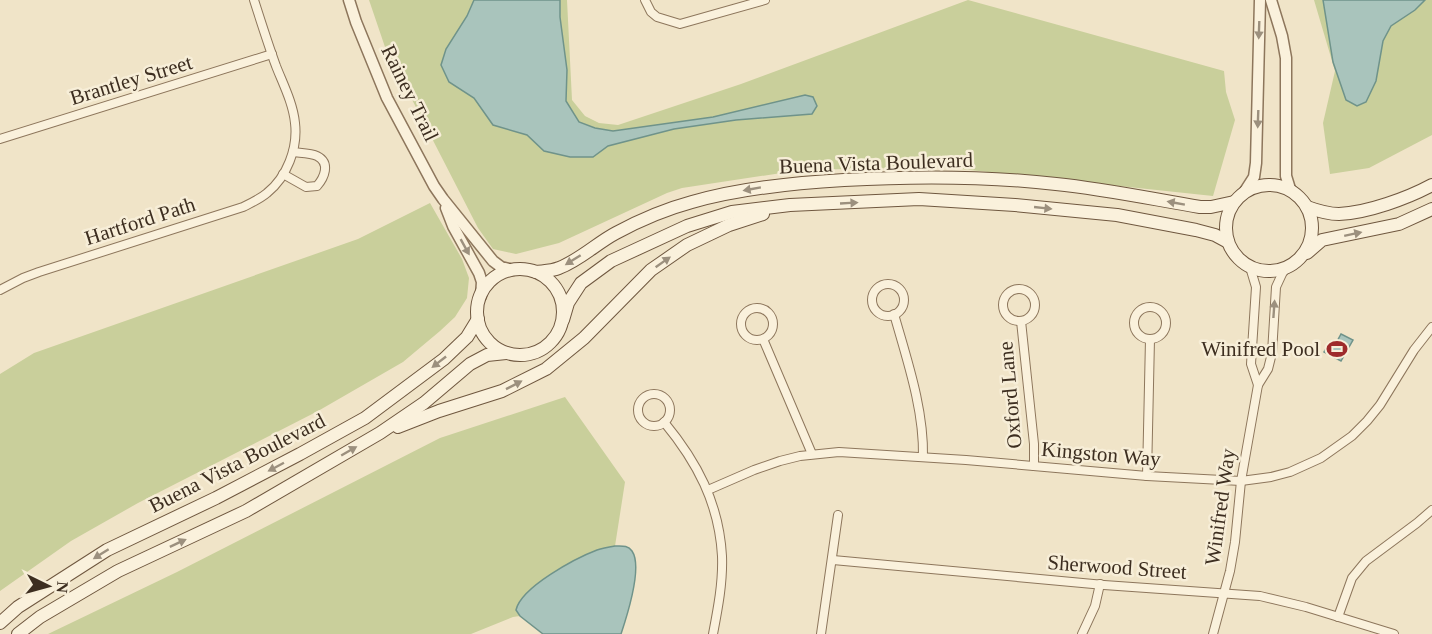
<svg xmlns="http://www.w3.org/2000/svg" width="1432" height="634" viewBox="0 0 1432 634" font-family="'Times New Roman',serif">
<style>
.green{fill:#c9cf9b}
.water{fill:#a9c4bc;stroke:#6f938a;stroke-width:1.5}
.lines{fill:none;stroke-linecap:round;stroke-linejoin:round}
.minor-casing{stroke:#8d765c;stroke-width:10}
.tertiary-casing{stroke:#8d765c;stroke-width:13}
.secondary-casing{stroke:#6f573f;stroke-width:14}
.minor{stroke:#faf1dc;stroke-width:8}
.tertiary{stroke:#faf1dc;stroke-width:10}
.secondary{stroke:#faf1dc;stroke-width:12}
.oneway{fill:#9c907e}
.labels{text-anchor:middle;stroke-width:5;stroke-linejoin:round;paint-order:stroke}
.street-label{font-size:21px;fill:#3d2e20;stroke:#f7eed8}
.poi-label{font-size:21px;fill:#3d2e20;stroke:#f7eed8;text-anchor:end}
</style>
<rect width="100%" height="100%" fill="#f0e4c8"/>
<g class="green">
<path d="M369,0H567L572,100L585,116L599,123L618,125L741,84L968,0L1224,71L1226,92L1235,120L1213,196L942,167L801,170L682,188L667,193L559,243L516,254L493,249L478,228L385,47Z"/>
<path d="M1314,0H1432V135L1369,168L1330,174L1323,123L1335,71Z"/>
<path d="M430,203L462,259L469,278L467,298L455,317L440,331L403,362L318,411L138,503L71,541L0,591V374L34,353L358,239Z"/>
<path d="M565,397L625,482L615,546C585,553 553,569 530,590C524,595 520,604 516,610L520,616L513,617L471,634H48L177,572L440,438Z"/>
</g>
<g class="water">
<path d="M474,0H560V17L567,70L566,101L579,122L595,128L613,131L713,117L805,95L813,97L817,106L812,114L736,120L674,129L608,146L593,157H570L544,151L527,135L493,125L474,98L449,82L441,65L446,49L467,16Z"/>
<path d="M1323,0H1425L1415,10L1391,26L1383,41L1376,81L1366,102L1357,106L1346,100L1333,62Z"/>
<path d="M1341,334L1353,340L1341,361L1324,352L1329,343L1335,345Z"/>
<path d="M615,546C622,546 628,545 632,551C643,567 627,616 621,634H543L520,616L516,610C521,587 576,558 597,550C603,548 609,547 615,546Z"/>
</g>
<g class="lines">
<g class="minor-casing">
<g id="minor">
<path d="M645,0L651,12L657,17L680,24L765,0"/>
<path d="M0,139L272,54"/>
<path d="M283,174L306,187L317,186C324,178 331,163 317,156C311,153 300,153 293,152"/>
<path d="M1250,267L1256,287L1251,364L1258,385"/>
<circle cx="888" cy="300" r="16"/>
<circle cx="1019" cy="305" r="16"/>
<path d="M0,290L23,278L39,272L243,207C251,203 260,199 267,193C287,177 298,148 295,123C293,103 283,84 276,66C268,44 261,22 254,0"/>
<circle cx="1150" cy="323" r="16"/>
<circle cx="757" cy="324" r="16"/>
<path d="M894,314C907,360 924,409 923,457"/>
<path d="M1021,321L1034,444V466"/>
<path d="M763,339L812,454"/>
<circle cx="654" cy="410" r="16"/>
<path d="M664,422C697,462 719,503 722,556C723,582 718,608 713,634"/>
<path d="M1147,476L1150,339"/>
<path d="M708,490L754,470L780,461L800,456L839,452L966,460L1147,476L1241,481L1271,477L1290,472L1321,458L1352,436L1367,421L1380,405L1414,350L1432,327"/>
<path d="M833,560L1104,585L1260,596L1306,607L1394,634"/>
<path d="M1338,617L1352,578L1366,561L1417,523L1432,510"/>
<path d="M821,634L838,515"/>
<path d="M1082,634L1095,606L1100,584"/>
<path d="M1213,634L1230,571L1235,542L1241,481L1258,385L1268,369L1272,353L1276,287L1282,274L1286,268"/>
</g>
</g>
<g class="tertiary-casing">
<g id="tertiary">
<path d="M349,0L356,22L387,98L434,186L443,199L493,261L501,267L513,270"/>
<path d="M1271,0L1282,36L1286,58V176L1290,189"/>
<path d="M1245,191L1254,177L1256,163L1260,0"/>
<path d="M446,208L453,226L479,273L482,282L481,296"/>
</g>
</g>
<g class="secondary-casing">
<g id="secondary">
<circle cx="1269" cy="228" r="43"/>
<path d="M1307,207C1318,211 1328,214 1339,214C1367,213 1408,198 1432,185"/>
<path d="M1307,253L1322,240L1399,224L1432,209"/>
<circle cx="520" cy="312" r="43"/>
<path d="M536,272C544,271 552,271 559,268C580,260 597,243 616,233C640,220 666,209 692,202C741,188 793,183 844,180C915,176 986,176 1056,184C1105,189 1152,199 1200,207H1211L1234,202"/>
<path d="M563,320L568,303L581,283L611,261L687,226L732,212L790,205L919,199L1015,205L1117,215L1196,230L1215,235L1228,242"/>
<path d="M398,427L439,411L502,391L546,369L584,338L651,270L687,245L729,225L763,214"/>
<path d="M0,623L18,607L107,550L216,498L300,454L365,418L444,359L467,337L478,319"/>
<path d="M18,634L40,617L118,571L246,511L380,433L424,403L470,364L487,355L506,353"/>
</g>
</g>
<use href="#minor" class="minor"/>
<use href="#tertiary" class="tertiary"/>
<use href="#secondary" class="secondary"/>
</g>
<defs><path id="oneway-solid" d="M-6-.8H1V-3.2L6.5 0L1 3.2V.8H-6Z" transform="scale(1.5)"/></defs>
<g class="oneway">
<use href="#oneway-solid" transform="translate(1259 30) rotate(92)"/>
<use href="#oneway-solid" transform="translate(1258 119) rotate(92)"/>
<use href="#oneway-solid" transform="translate(752 189) rotate(170)"/>
<use href="#oneway-solid" transform="translate(849 203) rotate(-3)"/>
<use href="#oneway-solid" transform="translate(1176 203) rotate(-170)"/>
<use href="#oneway-solid" transform="translate(1043 208) rotate(6)"/>
<use href="#oneway-solid" transform="translate(1353 234) rotate(-12)"/>
<use href="#oneway-solid" transform="translate(465 247) rotate(61)"/>
<use href="#oneway-solid" transform="translate(573 260) rotate(148)"/>
<use href="#oneway-solid" transform="translate(663 262) rotate(-35)"/>
<use href="#oneway-solid" transform="translate(1274 309) rotate(-86)"/>
<use href="#oneway-solid" transform="translate(439 362) rotate(142)"/>
<use href="#oneway-solid" transform="translate(514 385) rotate(-27)"/>
<use href="#oneway-solid" transform="translate(349 451) rotate(-30)"/>
<use href="#oneway-solid" transform="translate(276 467) rotate(152)"/>
<use href="#oneway-solid" transform="translate(178 543) rotate(-25)"/>
<use href="#oneway-solid" transform="translate(101 554) rotate(148)"/>
</g>
<defs>
<g id="stadium-bare" transform="scale(1.62)"><path d="M0-5a6.5 5 0 1 0 0 10a6.5 5 0 1 0 0-10ZM-3.5-1.8h7v3.6h-7Z" fill="#9e2a2b" stroke="#f7eed8" stroke-width="2.5" paint-order="stroke"/></g>
</defs>
<g fill-rule="evenodd">
<use href="#stadium-bare" x="1337" y="349"/>
</g>
<g class="labels">
<g class="street-label">
<text transform="translate(131 80) rotate(-17)" y="7">Brantley Street</text>
<text transform="translate(410 93) rotate(64)" y="7">Rainey Trail</text>
<text transform="translate(876 163) rotate(-2)" y="7">Buena Vista Boulevard</text>
<text transform="translate(140 221) rotate(-18)" y="7">Hartford Path</text>
<text transform="translate(1010 395) rotate(-95)" y="7">Oxford Lane</text>
<text transform="translate(1101 454) rotate(5)" y="7">Kingston Way</text>
<text transform="translate(237 463) rotate(-27)" y="7">Buena Vista Boulevard</text>
<text transform="translate(1220 507) rotate(-82)" y="7">Winifred Way</text>
<text transform="translate(1117 567) rotate(4)" y="7">Sherwood Street</text>
</g>
<g class="poi-label">
<text x="1320" y="356">Winifred Pool</text>
</g>
</g>
<g transform="translate(48 586) rotate(95)" stroke="#f7eed8" stroke-width="4.5" paint-order="stroke">
<path d="M0-4.5L10 22L0 15L-10 22Z" fill="#3d2e20"/>
<text y="-9" font-size="16" font-weight="bold" text-anchor="middle" fill="#3d2e20">N</text>
</g>
</svg>
